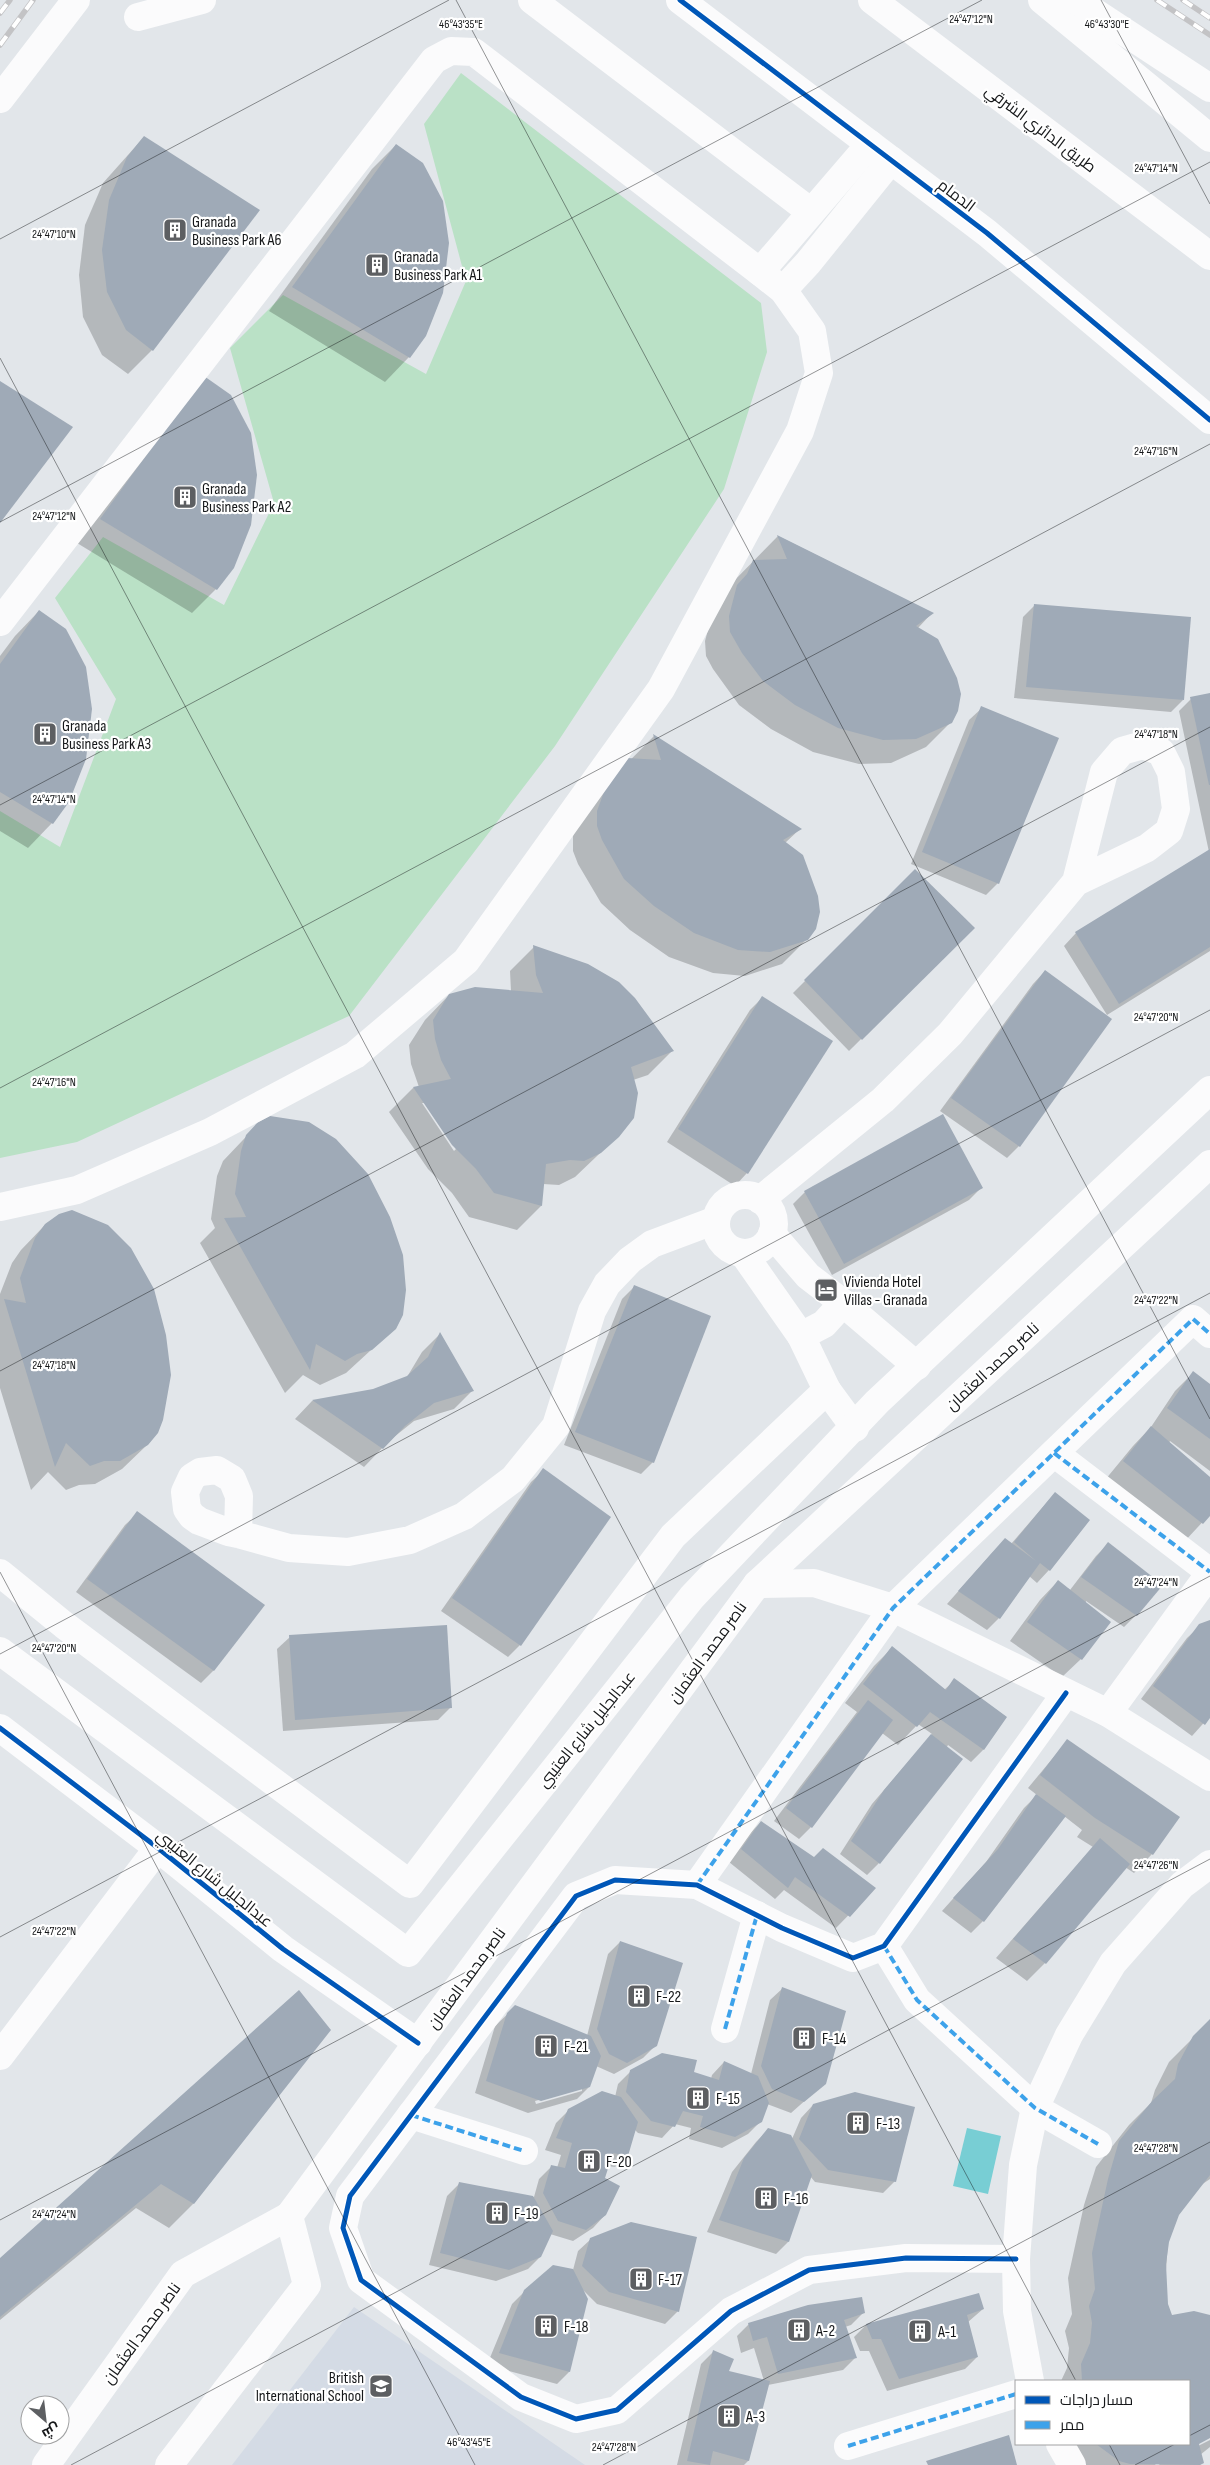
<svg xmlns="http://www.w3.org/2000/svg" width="1210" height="2465" viewBox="0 0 1210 2465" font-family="'Sofia Sans Condensed',Cairo,sans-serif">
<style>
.built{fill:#d4dbe5}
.green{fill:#bae1c6}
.water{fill:#78ced4}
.shadow{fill:#0003;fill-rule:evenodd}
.building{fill:#9faab7}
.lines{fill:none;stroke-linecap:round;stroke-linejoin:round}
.minor{stroke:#fbfbfc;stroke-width:28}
.highway{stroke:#fbfbfc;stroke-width:28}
.rail-casing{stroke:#c3c3c5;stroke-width:5.5}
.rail{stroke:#fff;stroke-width:4;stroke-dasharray:11;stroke-linecap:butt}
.quiet{stroke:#3da2ea;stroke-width:4;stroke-dasharray:8 4;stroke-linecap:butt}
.cycleway-casing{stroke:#fff;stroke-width:8}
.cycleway{stroke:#0057b8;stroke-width:5}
.ticks{fill:none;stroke:#151719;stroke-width:1;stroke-opacity:0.45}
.labels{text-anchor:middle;stroke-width:4.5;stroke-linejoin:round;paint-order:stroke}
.street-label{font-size:16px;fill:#151719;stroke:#fff}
.poi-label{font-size:16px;fill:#151719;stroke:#fff;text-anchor:start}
.ticks-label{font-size:12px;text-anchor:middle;fill:#151719;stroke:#fff;stroke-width:4.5;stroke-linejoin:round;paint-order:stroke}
</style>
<rect width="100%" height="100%" fill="#e2e6ea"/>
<path class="built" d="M354,2307L585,2465H232Z"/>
<path class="green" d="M461,73L761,303L767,352L724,489L555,746L349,1016L77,1142L0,1158V811L60,847L116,699L55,598L103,537L224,605L274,503L230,348L283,295L426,374L466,281L424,124Z"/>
<path class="water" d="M967,2128L1001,2136L988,2194L953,2186Z"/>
<g class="shadow">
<path d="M144,137L152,350L128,374L102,355L83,317L79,275L85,225L103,183Z"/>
<path d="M396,145L425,336L409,357L385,382L269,311L372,169Z"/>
<path d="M180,401L216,589L192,613L77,543Z"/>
<path d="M778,536L932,613L918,628L951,722L926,747L891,763L859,764L813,752L771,729L739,705L713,669L706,656L705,641L713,611L729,586Z"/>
<path d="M1035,605L1183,700L1171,712L1014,698L1023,617Z"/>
<path d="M39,611L68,801L52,823L28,848L0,831V656L15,636Z"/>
<path d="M1210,695V951L1107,1015L1064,946L1076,933L1209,852L1179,711L1191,699Z"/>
<path d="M982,708L998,883L986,895L911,864L969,720Z"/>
<path d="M654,736L800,829L785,843L807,939L782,964L745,976L713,973L669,957L630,930L601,903L578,864L573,851V836L584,807Z"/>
<path d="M915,871L973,928L849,1051L793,993Z"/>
<path d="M534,947L672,1051L648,1075L633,1080L618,1136L575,1177L559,1185L543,1184L541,1206L517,1230L469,1217L452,1193L428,1169L389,1112L413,1088L419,1087L411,1064L409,1045L425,1020L449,995L511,991L510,971ZM422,1103H425L456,1149L454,1151Z"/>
<path d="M1045,971L1019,1146L1007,1158L940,1111L1033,984Z"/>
<path d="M762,998L831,1041L747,1173L735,1186L667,1142L750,1010Z"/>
<path d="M259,1123L395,1328L346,1373L320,1385L303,1375L285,1393L200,1243L215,1228L211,1219L217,1176L223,1161Z"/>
<path d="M981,1188L969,1200L832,1275L793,1204L805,1192Z"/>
<path d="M45,1225L147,1445L122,1469L95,1484L79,1485L66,1490L48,1472L31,1490L0,1388V1294L12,1263L21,1250Z"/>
<path d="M634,1287L653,1462L641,1474L564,1445L622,1299Z"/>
<path d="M440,1334L472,1391L454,1409L414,1421L389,1441L364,1467L295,1419L312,1401L374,1390L407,1377L422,1352Z"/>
<path d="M1193,1373L1210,1385V1471L1170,1441L1169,1443L1210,1479V1514L1184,1542L1105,1480L1133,1446L1151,1427L1175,1391Z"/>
<path d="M544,1470L520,1645L508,1657L441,1611L531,1482Z"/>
<path d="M1055,1493L1088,1521L1049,1570L1037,1583L1029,1576L999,1618L987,1630L947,1604L993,1552L1011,1544Z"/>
<path d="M138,1513L263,1605L213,1671L201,1683L76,1592L125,1525Z"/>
<path d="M1108,1544L1136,1615L1124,1627L1086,1601L1081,1659L1062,1677L1010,1641L1040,1600L1058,1581L1070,1590L1096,1556Z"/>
<path d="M1210,1622V1716L1192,1736L1141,1699L1187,1638L1200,1626Z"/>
<path d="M290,1637L450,1708L438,1720L283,1731L277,1649Z"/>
<path d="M892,1648L944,1690L955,1680L1006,1717L983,1750L971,1762L948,1745L879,1863L867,1875L840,1854L872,1804L932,1734L918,1724L898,1745L882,1733L811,1827L799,1839L774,1821L857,1712L845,1703L874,1666Z"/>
<path d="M1067,1741L1152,1854L1134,1873L1125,1867L1045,1963L1027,1981L996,1958L1093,1847L1077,1837L1082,1830L1064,1816L983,1921L971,1933L942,1911L986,1862L1024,1808L1037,1795L1028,1788Z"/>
<path d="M761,1822L814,1859L875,1888L836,1928L784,1890L775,1899L729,1862L749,1834Z"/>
<path d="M620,1942L656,2045L643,2058L614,2074L596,2066L589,2087L577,2099L528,2113L475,2093L495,2026L516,2006L587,2036L608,1954ZM582,2088V2091L536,2104L535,2101Z"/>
<path d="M783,1988L825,2083L791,2113L767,2104L761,2121L748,2134L722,2148L689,2139L691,2128L675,2124L662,2138L638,2133L634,2129L627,2155L615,2167L607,2166L603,2178L605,2215L593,2228L573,2241L550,2234L540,2257L528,2269L496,2281L429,2265L447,2196L459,2184L534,2197L539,2179L551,2167L557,2168L561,2155L545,2150L556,2123L569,2110L615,2097L618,2084L631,2071L692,2073L711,2079L712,2075L724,2062L751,2074L770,2000Z"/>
<path d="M1210,2021V2179L1201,2185L1178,2215L1168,2242L1165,2285L1167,2305L1171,2316L1210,2318V2437L1193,2445L1194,2448L1210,2440V2447L1200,2455L1202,2462L1200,2465H1160L1153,2460L1152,2462L1156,2465H1072L1066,2444H1189V2381H1061L1067,2368L1069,2348L1065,2331L1072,2314L1068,2278L1084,2205L1096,2167L1129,2125L1151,2103L1155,2090L1169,2062Z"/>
<path d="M329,2030L193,2204L169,2228L136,2208L0,2320V2259Z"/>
<path d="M813,2105L895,2181L883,2193L815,2182L810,2176L788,2242L776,2254L707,2232L732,2172L756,2142L768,2130L792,2139L801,2118Z"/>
<path d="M591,2239L678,2311L665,2324L597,2304L583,2290L587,2300L569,2372L557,2384L487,2365L512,2304L525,2291L573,2270L578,2251Z"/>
<path d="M983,2309L968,2322L977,2357L965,2369L887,2391L869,2351H860L854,2337L866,2325Z"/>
<path d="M864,2312L851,2325L845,2327L855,2358L843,2370L768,2385L748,2461L744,2465H677L701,2364L713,2352L727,2372L764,2381L754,2348L741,2353L737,2336L749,2324Z"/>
</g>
<g class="building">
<path d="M144,136L260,210L153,351L126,330L107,292L102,250L109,200L127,157Z"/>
<path d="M396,144L423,163L443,201L449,243L443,293L426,336L410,358L292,287Z"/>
<path d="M204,376L231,395L251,433L257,475L251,525L234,568L217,590L100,519Z"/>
<path d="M0,381L73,427L0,523Z"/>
<path d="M777,535L934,613L916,626L938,639L957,678L961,694L958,711L952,723L916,739L883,740L838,728L795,705L763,681L742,653L730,632L729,616L737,585L747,574L753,560L787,559Z"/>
<path d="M1034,604L1191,617L1184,700L1026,687Z"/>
<path d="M39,610L66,629L86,667L92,709L86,759L69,802L53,824L0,792V664Z"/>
<path d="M1210,693V785H1209L1190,697Z"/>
<path d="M981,706L1059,738L999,884L922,852Z"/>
<path d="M653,734L802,829L783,840L803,855L818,896L820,912L816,929L808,940L770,952L738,950L694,933L654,906L624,879L602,840L597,826V811L608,781L627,758L661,760Z"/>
<path d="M1210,849V947L1119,1004L1075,932Z"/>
<path d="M915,869L975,928L862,1040L804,980Z"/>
<path d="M533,945L588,964L619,982L635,998L674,1051L631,1067L638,1093L634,1118L619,1137L601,1153L584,1161L570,1160L546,1164L542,1206L494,1193L476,1169L452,1145L413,1087L451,1079L441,1060L435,1039L433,1020L449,994L475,987L543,993L536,975Z"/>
<path d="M1045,970L1112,1019L1020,1147L951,1098Z"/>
<path d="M762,996L833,1041L748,1174L678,1129Z"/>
<path d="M943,1114L983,1188L844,1264L804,1191Z"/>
<path d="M270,1116L309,1122L336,1139L368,1174L390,1217L403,1255L406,1290L403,1315L396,1329L372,1350L357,1354L345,1361L316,1344L310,1370L224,1218L246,1217L235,1194L241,1151L246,1135L258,1122Z"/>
<path d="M72,1210L108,1225L131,1248L154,1289L166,1335L171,1375L163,1420L158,1433L148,1445L120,1461H104L90,1466L66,1443L55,1467L4,1299L26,1303L20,1278L35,1238L45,1224L59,1214Z"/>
<path d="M634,1285L711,1316L654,1463L575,1432Z"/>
<path d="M440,1332L474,1391L434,1403L405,1426L383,1449L312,1400L373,1389L407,1376L428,1357Z"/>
<path d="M1193,1371L1210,1384V1439L1167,1408Z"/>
<path d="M1151,1426L1210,1477V1516L1203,1524L1123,1461Z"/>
<path d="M543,1468L611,1517L521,1646L452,1598Z"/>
<path d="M1055,1492L1090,1520L1050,1571L1040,1563L1000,1619L958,1591L1005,1538L1036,1561L1014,1542Z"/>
<path d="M137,1511L265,1605L214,1671L87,1579Z"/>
<path d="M1108,1542L1163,1585L1137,1616L1081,1577Z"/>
<path d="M1058,1580L1111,1622L1082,1660L1027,1622Z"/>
<path d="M1210,1620V1718L1205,1725L1153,1686L1199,1624Z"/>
<path d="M447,1625L452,1708L295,1720L289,1635Z"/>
<path d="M892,1646L946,1690L954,1678L1007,1717L984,1750L930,1712L917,1727L863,1684Z"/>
<path d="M868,1700L893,1720L812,1828L786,1808Z"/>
<path d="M931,1734L963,1759L880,1864L851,1841L884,1790Z"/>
<path d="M1067,1739L1180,1817L1153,1855L1095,1818L1040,1775Z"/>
<path d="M1036,1794L1066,1816L984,1922L953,1898L998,1849Z"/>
<path d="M761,1821L814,1857L823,1848L876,1888L850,1917L795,1877L788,1888L741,1849Z"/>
<path d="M1100,1838L1130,1864L1046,1964L1013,1939Z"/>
<path d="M620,1941L683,1963L657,2046L627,2063L609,2054L597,2029Z"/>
<path d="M782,1987L846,2011L826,2084L804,2102L772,2089L761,2066Z"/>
<path d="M299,1990L331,2030L194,2204L161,2184L0,2317V2258Z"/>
<path d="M515,2005L591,2036L601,2056L590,2087L541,2101L486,2081L507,2013Z"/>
<path d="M1210,2019V2175L1179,2215L1169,2242L1166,2264L1168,2304L1172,2315L1194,2311L1210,2315V2438L1199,2444L1204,2463L1200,2465L1130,2464L1119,2461L1096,2444H1189V2381H1082L1081,2364L1090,2343L1092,2323L1089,2306L1095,2289L1092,2253L1108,2179L1119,2141L1153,2100L1175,2079L1178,2064L1193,2036Z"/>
<path d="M662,2053L697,2060L694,2072L719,2080L724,2061L758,2076L769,2103L762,2122L735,2137L700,2127L703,2116L683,2111L675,2127L651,2121L626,2092L630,2070Z"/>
<path d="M602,2091L621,2097L638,2122L628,2156L613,2153L605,2178L620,2186L606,2215L586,2230L558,2221L543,2193L551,2165L565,2168L572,2143L556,2138L568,2109Z"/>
<path d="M855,2092L915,2107L896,2182L828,2170L799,2139L813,2104Z"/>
<path d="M768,2128L791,2135L812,2175L789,2242L719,2220L744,2158Z"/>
<path d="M459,2182L533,2196L553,2231L541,2257L509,2270L440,2253Z"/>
<path d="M631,2222L697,2237L679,2312L609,2292L582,2266L590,2238Z"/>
<path d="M553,2265L573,2269L588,2299L570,2372L499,2353L524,2290Z"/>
<path d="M979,2293L984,2309L967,2315L978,2357L899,2379L881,2339H872L866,2324Z"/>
<path d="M862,2297L865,2313L844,2320L857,2358L778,2374L767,2337L753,2341L748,2323L808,2305Z"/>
<path d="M713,2350L734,2359L729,2371L770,2381L749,2461L713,2451L710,2465L687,2461Z"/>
<path d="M1009,2435L1017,2465H928L926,2461Z"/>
</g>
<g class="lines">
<g class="minor">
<path d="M532,0L811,212"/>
<path d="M680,0L987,233L1210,420"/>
<path d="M138,17L202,0"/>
<path d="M0,99L76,0"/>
<path d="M760,272L870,144"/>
<path d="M783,290L808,263L891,160"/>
<path d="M0,622L434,60L451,51L474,52L760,272L783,290L812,331L819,373L800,431L661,689L466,961L355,1055L210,1132L77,1190L0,1207"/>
<circle cx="745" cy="1224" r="29"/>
<path d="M760,1200L883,1100L950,1034L1076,882L1104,772L1122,751L1143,745L1161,752L1171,772L1176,809L1169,831L1147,848L1076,882"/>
<path d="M772,1234L808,1276L843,1303L917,1366"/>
<path d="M743,1253L801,1336L827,1390L855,1428"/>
<path d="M801,1336L824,1324L843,1303"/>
<path d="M1054,1453L1210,1572"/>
<path d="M238,1534L239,1496L232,1479L217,1470L200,1472L192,1477L185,1492L187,1509L192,1516L199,1521L228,1532L238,1534L289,1548L348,1552L410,1540L464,1516L513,1479L556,1426L592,1311L607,1284L630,1260L652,1244L716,1220"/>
<path d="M0,1573L64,1625L410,1884L673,1536L827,1390"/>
<path d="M757,1584L814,1583L893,1608L1108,1713L1210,1777"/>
<path d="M0,1651L408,1953L692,1597L877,1402L1210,1090"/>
<path d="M1108,1713L1210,1573"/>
<path d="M0,1728L158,1848L283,1949L418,2043"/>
<path d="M697,1885L893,1608L1193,1319L1210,1334"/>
<path d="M884,1946L917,2000L1035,2108L1098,2144"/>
<path d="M725,2029L757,1915"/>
<path d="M0,2056L158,1848"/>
<path d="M411,2115L524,2151"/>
<path d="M1016,2259L906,2258L809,2270L731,2311L617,2410L576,2419L521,2397L361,2280L343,2228L350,2196L576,1896L615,1880L697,1885L782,1928L853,1958L884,1946L1066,1693"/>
<path d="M1030,2381L1017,2311L1016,2259L1023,2165L1035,2108L1069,2035L1113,1963L1182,1885L1210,1864"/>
<path d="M1060,2444L1072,2465"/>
<path d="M848,2446L1016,2394"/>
<path d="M46,2465L183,2274L289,2216"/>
<path d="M169,2465L307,2285L289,2216L757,1584L1210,1164"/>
</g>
<g class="highway">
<path d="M872,0L1210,256"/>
<path d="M1042,0L1210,138"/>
<path d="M1076,0L1210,88"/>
</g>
<g class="rail-casing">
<g id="rail">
<path d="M1157,0L1210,35"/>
<path d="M1183,0L1210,18"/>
<path d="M0,13L10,0"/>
<path d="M0,45L33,0"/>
</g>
</g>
<use href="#rail" class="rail"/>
<g class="quiet">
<path d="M1054,1453L1210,1572"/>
<path d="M697,1885L893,1608L1193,1319L1210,1334"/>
<path d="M884,1946L917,2000L1035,2108L1098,2144"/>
<path d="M725,2029L757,1915"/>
<path d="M411,2115L524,2151"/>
<path d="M848,2446L1016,2394"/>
</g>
<g class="cycleway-casing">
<g id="cycleway">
<path d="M680,0L987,233L1210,420"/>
<path d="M0,1728L158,1848L283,1949L418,2043"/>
<path d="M1016,2259L906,2258L809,2270L731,2311L617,2410L576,2419L521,2397L361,2280L343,2228L350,2196L576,1896L615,1880L697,1885L782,1928L853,1958L884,1946L1066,1693"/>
</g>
</g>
<use href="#cycleway" class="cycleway"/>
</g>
<path class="ticks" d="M456,0L1210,1419M1101,0L1210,204M0,239L449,0M0,358L1076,2381M0,522L982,0M0,805L1210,162M0,1088L1210,444M0,1371L1210,727M0,1572L475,2465M0,1654L1210,1010M0,1937L1210,1293M0,2220L1210,1576M1189,2436L1210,2425M1109,2444L1120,2465M71,2465L1210,1859M603,2465L1210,2142M1135,2465L1175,2444"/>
<defs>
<g id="building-square" transform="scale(1.25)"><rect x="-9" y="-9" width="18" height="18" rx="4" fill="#5d5f62" stroke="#fff"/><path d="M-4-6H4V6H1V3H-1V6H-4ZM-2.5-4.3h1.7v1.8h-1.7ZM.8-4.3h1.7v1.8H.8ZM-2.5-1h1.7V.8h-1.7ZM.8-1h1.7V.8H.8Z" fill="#fff"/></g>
<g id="hotel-square" transform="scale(1.25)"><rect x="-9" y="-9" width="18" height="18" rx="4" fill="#5d5f62" stroke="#fff"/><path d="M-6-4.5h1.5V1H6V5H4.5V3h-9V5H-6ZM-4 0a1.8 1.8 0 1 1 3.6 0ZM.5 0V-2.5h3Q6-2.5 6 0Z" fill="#fff"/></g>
<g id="school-square" transform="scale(1.25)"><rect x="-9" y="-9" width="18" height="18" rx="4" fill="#5d5f62" stroke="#fff"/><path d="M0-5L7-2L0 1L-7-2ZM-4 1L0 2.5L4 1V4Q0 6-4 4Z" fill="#fff"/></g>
</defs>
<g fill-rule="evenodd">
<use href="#building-square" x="175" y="230"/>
<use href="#building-square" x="377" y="265"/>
<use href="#building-square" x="185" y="497"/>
<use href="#building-square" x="45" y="734"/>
<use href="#hotel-square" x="826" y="1290"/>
<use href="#building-square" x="639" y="1996"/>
<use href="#building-square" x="804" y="2038"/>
<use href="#building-square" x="546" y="2046"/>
<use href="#building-square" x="698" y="2098"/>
<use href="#building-square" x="858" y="2123"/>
<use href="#building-square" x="589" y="2161"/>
<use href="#building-square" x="766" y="2198"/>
<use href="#building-square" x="497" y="2213"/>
<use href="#building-square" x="641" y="2279"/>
<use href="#building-square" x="546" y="2326"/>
<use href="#building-square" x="799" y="2330"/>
<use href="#building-square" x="920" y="2331"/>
<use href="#school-square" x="381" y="2386"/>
<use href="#building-square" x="729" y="2416"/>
</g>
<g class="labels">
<g class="street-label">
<text transform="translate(1041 128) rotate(37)" y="6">طريق الدائري الشرقي</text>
<text transform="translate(957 195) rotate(37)" y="6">الدمام</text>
<text transform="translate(992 1366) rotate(-43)" y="6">ناصر محمد العثمان</text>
<text transform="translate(707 1652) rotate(-54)" y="6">ناصر محمد العثمان</text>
<text transform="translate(586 1729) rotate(-51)" y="6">عبدالجليل شارع العتيبي</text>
<text transform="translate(215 1878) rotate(39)" y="6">عبدالجليل شارع العتيبي</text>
<text transform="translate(466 1978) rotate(-54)" y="6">ناصر محمد العثمان</text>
<text transform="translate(141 2333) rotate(-54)" y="6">ناصر محمد العثمان</text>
</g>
<g class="poi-label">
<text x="192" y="227">Granada<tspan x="192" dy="18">Business Park A6</tspan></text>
<text x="394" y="262">Granada<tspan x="394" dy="18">Business Park A1</tspan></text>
<text x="202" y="494">Granada<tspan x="202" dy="18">Business Park A2</tspan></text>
<text x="62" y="731">Granada<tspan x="62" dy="18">Business Park A3</tspan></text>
<text x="844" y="1287">Vivienda Hotel<tspan x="844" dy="18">Villas - Granada</tspan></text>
<text x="656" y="2002">F-22</text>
<text x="822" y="2044">F-14</text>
<text x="564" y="2052">F-21</text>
<text x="716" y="2104">F-15</text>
<text x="876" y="2129">F-13</text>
<text x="606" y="2167">F-20</text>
<text x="784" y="2204">F-16</text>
<text x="514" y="2219">F-19</text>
<text x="658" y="2285">F-17</text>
<text x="564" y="2332">F-18</text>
<text x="816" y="2336">A-2</text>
<text x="938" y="2337">A-1</text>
<text x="364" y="2383" text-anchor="end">British<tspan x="364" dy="18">International School</tspan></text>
<text x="746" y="2422">A-3</text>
</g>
</g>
<g class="ticks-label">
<text x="971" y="23">24°47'12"N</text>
<text x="461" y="28">46°43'35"E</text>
<text x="1107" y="28">46°43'30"E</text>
<text x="1156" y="172">24°47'14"N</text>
<text x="54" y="238">24°47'10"N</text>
<text x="1156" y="455">24°47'16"N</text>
<text x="54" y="520">24°47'12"N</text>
<text x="1156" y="738">24°47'18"N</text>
<text x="54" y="803">24°47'14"N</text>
<text x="1156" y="1021">24°47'20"N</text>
<text x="54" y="1086">24°47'16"N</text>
<text x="1156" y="1304">24°47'22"N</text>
<text x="54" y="1369">24°47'18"N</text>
<text x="1156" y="1586">24°47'24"N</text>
<text x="54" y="1652">24°47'20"N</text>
<text x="1156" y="1869">24°47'26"N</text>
<text x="54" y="1935">24°47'22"N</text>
<text x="1156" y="2152">24°47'28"N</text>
<text x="54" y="2218">24°47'24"N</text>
<text x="469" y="2446">46°43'45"E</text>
<text x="614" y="2451">24°47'28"N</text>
</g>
<rect x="1015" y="2380" width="175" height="65" fill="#ffffff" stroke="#a1a2a3"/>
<rect x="1025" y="2396" width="25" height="8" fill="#0057b8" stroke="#a1a2a3"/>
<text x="1060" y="2405" font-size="15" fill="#151719">مسار دراجات</text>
<rect x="1025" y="2421" width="25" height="8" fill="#3da2ea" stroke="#a1a2a3"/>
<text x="1060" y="2430" font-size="15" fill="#151719">ممر</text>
<g transform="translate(45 2420) rotate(152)"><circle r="24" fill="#ffffff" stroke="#a1a2a3"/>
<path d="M0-4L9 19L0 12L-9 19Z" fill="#5d5f62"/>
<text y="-8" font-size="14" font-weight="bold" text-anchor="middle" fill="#151719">ش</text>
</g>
</svg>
